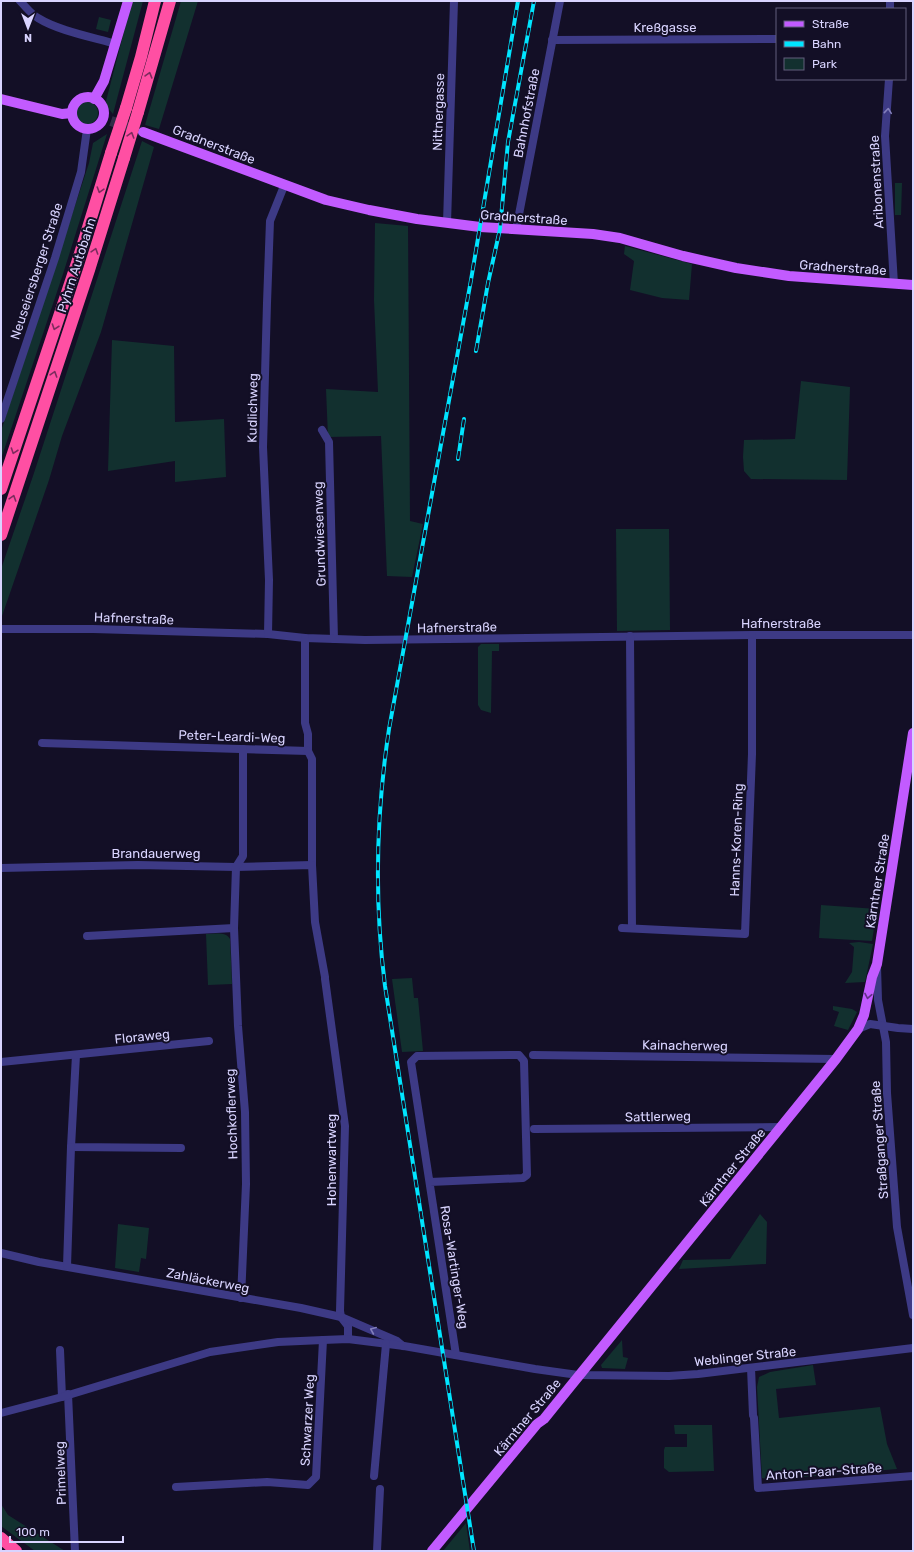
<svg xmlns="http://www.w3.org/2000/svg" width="914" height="1552" viewBox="0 0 914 1552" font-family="Rubik,sans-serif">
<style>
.green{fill:#12302f}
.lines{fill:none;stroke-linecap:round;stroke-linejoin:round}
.major-tunnel{stroke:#312d47;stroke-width:10;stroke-dasharray:10 5;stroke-linecap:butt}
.minor{stroke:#3d3a85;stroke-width:8}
.major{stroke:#c25bff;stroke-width:10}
.highway{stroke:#ff4fa3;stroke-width:12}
.rail-casing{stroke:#00e5ff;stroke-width:4}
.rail{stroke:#130f26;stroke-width:2.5;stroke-dasharray:8;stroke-linecap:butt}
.highway-bridge{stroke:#ff4fa3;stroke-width:12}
.oneway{stroke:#7d2c5e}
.oneway2{stroke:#837fbc}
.oneway3{stroke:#623188}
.labels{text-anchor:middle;stroke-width:4;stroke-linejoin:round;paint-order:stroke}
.street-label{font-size:13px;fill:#d9d4ff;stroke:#130f26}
</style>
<rect width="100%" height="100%" fill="#130f26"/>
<g class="green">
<path d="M132,1H143L113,114L107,107L106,101Z"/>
<path d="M181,1H198L159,129L145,125Z"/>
<path d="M99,17L111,20L108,32L96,29Z"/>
<circle cx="87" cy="113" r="11"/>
<path d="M107,134L63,274L1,459V431L89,163L93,143Z"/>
<path d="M142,141L154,147L101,332L62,436L49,480L1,619V569L33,476Z"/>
<path d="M895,183H902L901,215H895Z"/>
<path d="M375,223L408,226L410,521L423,524L412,577L387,576L381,436L328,437L326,389L378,392L374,300Z"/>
<path d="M625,246L692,264L689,300L662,298L630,290L634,261L624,254Z"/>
<path d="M112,340L174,346L175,422L224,419L226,477L175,482V461L108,471Z"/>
<path d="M801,381L850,387L847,480L751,479L744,471L743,457L744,440L795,439Z"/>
<path d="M616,529H669L670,630L617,631Z"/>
<path d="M481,644H499V651H492L491,713L481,710L478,705V647Z"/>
<path d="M821,905L877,909L872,941L819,938Z"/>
<path d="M206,934C214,934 226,931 230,939L232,984L208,985Z"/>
<path d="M859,942L873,944L865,982L845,983L852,972L854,947L849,943Z"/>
<path d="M412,978L414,998H418L423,1051L402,1052L392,979Z"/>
<path d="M833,1006L852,1009L857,1012L848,1030L834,1026L839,1012L833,1010Z"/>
<path d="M760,1214L767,1222L766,1264L679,1269L683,1260L730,1259Z"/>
<path d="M118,1224L149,1228L146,1259L141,1258L139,1272L115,1268Z"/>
<path d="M622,1340L623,1357L628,1358L625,1369L602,1368L601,1365Z"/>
<path d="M813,1365L816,1385L776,1389L779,1418L880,1407L887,1444L897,1469L770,1480L762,1478L757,1387L759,1377L770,1372Z"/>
<path d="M674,1425H712L714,1471L669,1472L664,1468V1450L665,1447H687V1434H675Z"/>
<path d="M1,1504L8,1515L65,1551H35L1,1526Z"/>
<path d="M466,1523L470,1551H443Z"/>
</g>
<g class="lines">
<path class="major-tunnel" d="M111,121L140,131"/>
<g class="minor">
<path d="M20,1C26,7 31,14 38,18C59,31 92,37 116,44"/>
<path d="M890,9V1"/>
<path d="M552,40L777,39"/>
<path d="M889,79L885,136L894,284"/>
<path d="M447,223L454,1"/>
<path d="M516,230L560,1"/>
<path d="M1,419L55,258L81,172L87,129"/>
<path d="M322,430L329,442L334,639"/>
<path d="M1,629H93L268,634L305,638L365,640L752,635H913"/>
<path d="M268,634L269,580L263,447L267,303L270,221L284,186"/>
<path d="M630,636L632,928"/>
<path d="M42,743L308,751V734L305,723V638"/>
<path d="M308,751L312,759V865"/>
<path d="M1,868L138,865L236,867L312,865L315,922L325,977"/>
<path d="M622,928L745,934L752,754V635"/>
<path d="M87,936L234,928"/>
<path d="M877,966L878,1000L886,1042L887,1093L897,1227L913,1315"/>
<path d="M325,979L345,1126L340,1311L341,1317L348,1326V1339"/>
<path d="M858,1029L870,1024L898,1028L913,1029"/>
<path d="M76,1055L71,1147L181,1148"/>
<path d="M533,1055L836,1059"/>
<path d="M1,1062L209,1041"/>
<path d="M534,1129L782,1127"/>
<path d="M430,1182L523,1178L527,1175L524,1061L519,1055L417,1056L411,1062L456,1355"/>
<path d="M1,1253L39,1262L301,1308L341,1317L397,1341L403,1346"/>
<path d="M67,1266L71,1147"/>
<path d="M241,1298L246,1184L245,1112L238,1026L234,928L236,867L243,856V749"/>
<path d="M60,1350L62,1397"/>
<path d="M751,1368L753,1415"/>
<path d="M68,1394L75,1551"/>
<path d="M1,1413L62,1397L210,1352L278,1342L323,1340L348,1339L404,1346L535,1369L578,1375L669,1376L698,1374L913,1348"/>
<path d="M754,1418L758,1488L913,1476"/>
<path d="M374,1476L386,1344"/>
<path d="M176,1487L267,1482L308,1485L316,1477L323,1340"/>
<path d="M377,1551L380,1489"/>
</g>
<g class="major">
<circle cx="88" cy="113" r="16"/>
<path d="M1,99L62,114L72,113"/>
<path d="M94,99L104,81L128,1"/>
<path d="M143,132L326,200L369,210L417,219L480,227L593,234L620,238L683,256L736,268L789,276L913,285"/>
<path d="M432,1551L537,1424L544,1419L569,1388L836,1059L858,1029L864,1015L872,977L877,964L913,733"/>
</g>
<g class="highway">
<path d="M126,108L141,57L155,1"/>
<path d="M138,112L170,1"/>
<path d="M1,489L78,260L111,153"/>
<path d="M1,535L89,270L124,158"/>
<path d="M1,1538L16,1551"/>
</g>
<g class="rail-casing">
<g id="rail">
<path d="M476,351L488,283L500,229L508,142L534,1"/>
<path d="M458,459L464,419"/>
<path d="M474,1551L385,986C374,900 376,815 389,729L471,280L518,1"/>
</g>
</g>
<use href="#rail" class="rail"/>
<g class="highway-bridge">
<path d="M111,153L126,108"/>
<path d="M124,158L138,112"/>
</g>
</g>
<defs><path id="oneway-chevron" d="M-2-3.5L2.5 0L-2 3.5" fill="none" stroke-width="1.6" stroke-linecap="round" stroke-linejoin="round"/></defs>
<g class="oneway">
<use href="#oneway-chevron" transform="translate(149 75) rotate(-74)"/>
<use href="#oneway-chevron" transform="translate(131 135) rotate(-73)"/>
<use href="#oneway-chevron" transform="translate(100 190) rotate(107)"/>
<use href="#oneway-chevron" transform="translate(95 251) rotate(-72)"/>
<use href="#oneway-chevron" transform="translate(55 327) rotate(109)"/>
<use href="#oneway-chevron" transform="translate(54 374) rotate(-72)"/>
<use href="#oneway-chevron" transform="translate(14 451) rotate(109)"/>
<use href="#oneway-chevron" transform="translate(13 498) rotate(-72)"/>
</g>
<g class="oneway2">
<use href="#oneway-chevron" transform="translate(888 111) rotate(-84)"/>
<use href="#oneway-chevron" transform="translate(373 1330) rotate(-157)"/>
</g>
<use class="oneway3" href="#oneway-chevron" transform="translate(868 996) rotate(101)"/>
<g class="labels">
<g class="street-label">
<text x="665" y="32">Kreßgasse</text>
<text transform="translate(438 112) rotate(-88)" y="5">Nittnergasse</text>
<text transform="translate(526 113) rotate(-79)" y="5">Bahnhofstraße</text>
<text transform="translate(214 144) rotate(21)" y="5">Gradnerstraße</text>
<text transform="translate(876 182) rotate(-93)" y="5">Aribonenstraße</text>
<text transform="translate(524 217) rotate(4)" y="5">Gradnerstraße</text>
<text transform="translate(76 265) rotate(-72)" y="5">Pyhrn Autobahn</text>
<text transform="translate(843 267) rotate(4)" y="5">Gradnerstraße</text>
<text transform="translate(36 271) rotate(-72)" y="5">Neuseiersberger Straße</text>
<text transform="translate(252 408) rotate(-89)" y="5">Kudlichweg</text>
<text transform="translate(319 534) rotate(-92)" y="5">Grundwiesenweg</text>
<text transform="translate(134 618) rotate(2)" y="5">Hafnerstraße</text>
<text x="781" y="628">Hafnerstraße</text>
<text transform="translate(457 627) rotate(-1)" y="5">Hafnerstraße</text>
<text transform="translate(232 736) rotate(2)" y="5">Peter-Leardi-Weg</text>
<text transform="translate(736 840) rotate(-88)" y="5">Hanns-Koren-Ring</text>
<text x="156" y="858">Brandauerweg</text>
<text transform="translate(877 881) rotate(-81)" y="5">Kärntner Straße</text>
<text transform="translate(142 1036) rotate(-6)" y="5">Floraweg</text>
<text transform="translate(685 1045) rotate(1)" y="5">Kainacherweg</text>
<text transform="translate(231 1114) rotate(-92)" y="5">Hochkoflerweg</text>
<text transform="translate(658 1116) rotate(-1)" y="5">Sattlerweg</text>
<text transform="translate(879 1140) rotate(-94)" y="5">Straßganger Straße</text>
<text transform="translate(331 1160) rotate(-90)" y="5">Hohenwartweg</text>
<text transform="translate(732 1167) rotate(-51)" y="5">Kärntner Straße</text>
<text transform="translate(455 1267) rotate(81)" y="5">Rosa-Wartinger-Weg</text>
<text transform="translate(208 1280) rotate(11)" y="5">Zahläckerweg</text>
<text transform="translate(745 1356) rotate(-6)" y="5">Weblinger Straße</text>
<text transform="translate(527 1417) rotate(-50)" y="5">Kärntner Straße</text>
<text transform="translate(307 1420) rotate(-87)" y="5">Schwarzer Weg</text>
<text transform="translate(824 1471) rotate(-4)" y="5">Anton-Paar-Straße</text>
<text transform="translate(60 1473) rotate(-92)" y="5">Primelweg</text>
</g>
</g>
<rect width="914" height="1552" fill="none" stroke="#d9d4ff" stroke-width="4"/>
<rect x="776" y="8" width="130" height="72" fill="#130f26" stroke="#625e7d"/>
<rect x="784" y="21" width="20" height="6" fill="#c25bff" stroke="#625e7d"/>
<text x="812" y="28" font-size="12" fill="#d9d4ff">Straße</text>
<rect x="784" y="41" width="20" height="6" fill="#00e5ff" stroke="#625e7d"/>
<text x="812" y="48" font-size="12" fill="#d9d4ff">Bahn</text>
<rect x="784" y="58" width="20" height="12" fill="#12302f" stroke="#625e7d"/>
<text x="812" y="68" font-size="12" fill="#d9d4ff">Park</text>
<g transform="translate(28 28) rotate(180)" stroke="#130f26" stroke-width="3" paint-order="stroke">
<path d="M0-3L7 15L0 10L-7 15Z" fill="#d9d4ff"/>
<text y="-6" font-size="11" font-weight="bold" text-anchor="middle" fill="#d9d4ff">N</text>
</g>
<path d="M10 1536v6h113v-6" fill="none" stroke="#d9d4ff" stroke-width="2"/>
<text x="16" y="1536" font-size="12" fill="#d9d4ff" stroke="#130f26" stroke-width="3" paint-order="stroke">100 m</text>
</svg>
